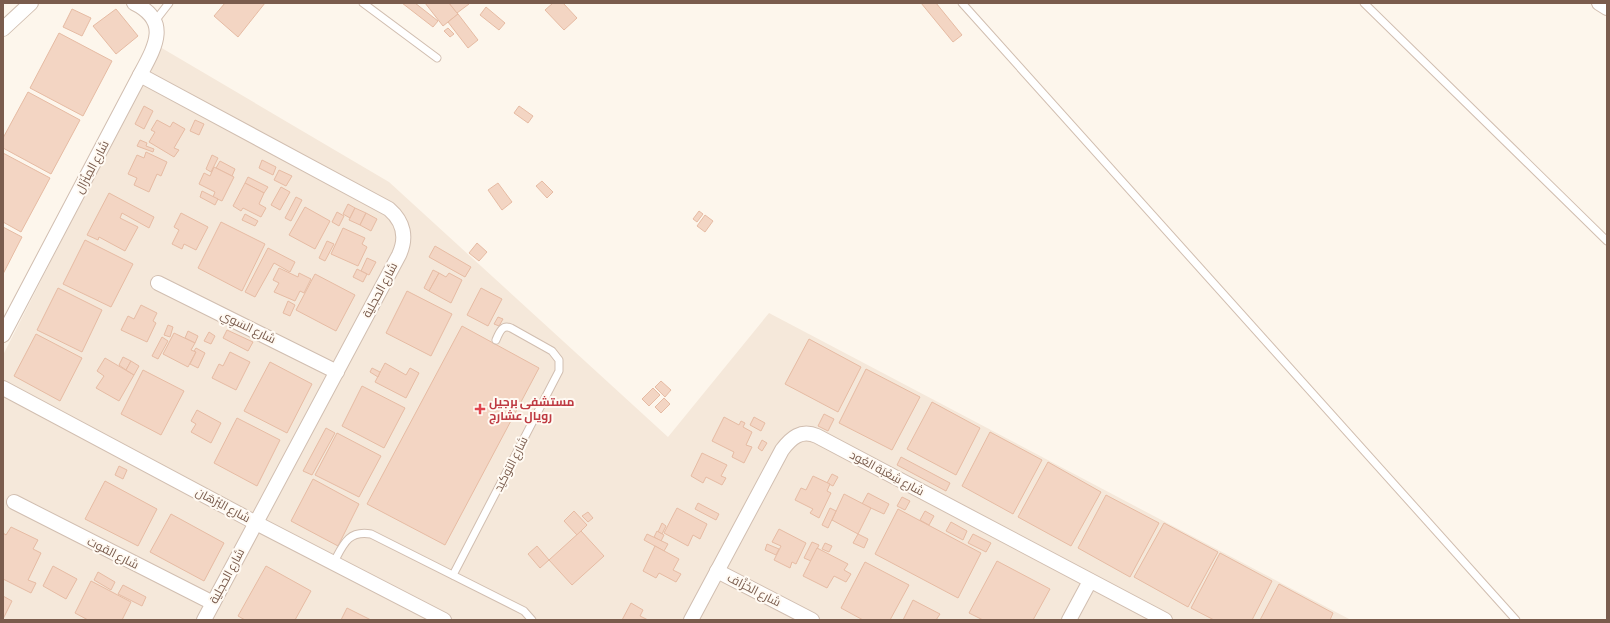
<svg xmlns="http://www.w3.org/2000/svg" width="1610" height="623" viewBox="0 0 1610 623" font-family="'Alegreya Sans',Cairo,sans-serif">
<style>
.residential{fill:#f5e8da}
.building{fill:#f3d5c3;stroke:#e6bba3}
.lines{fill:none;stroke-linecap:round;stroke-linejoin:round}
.service-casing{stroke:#d1beb0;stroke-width:9}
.minor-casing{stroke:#d1beb0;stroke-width:16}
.service{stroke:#fff;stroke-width:7}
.minor{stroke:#fff;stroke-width:14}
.health-dot{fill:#e0444e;stroke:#fffaf3;stroke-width:1.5}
.labels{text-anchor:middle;stroke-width:4;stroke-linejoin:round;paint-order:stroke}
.street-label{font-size:12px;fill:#7a5c4d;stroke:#fffaf3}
.health-label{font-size:12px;font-weight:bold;fill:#be3a42;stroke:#fffaf3;text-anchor:start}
</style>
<rect width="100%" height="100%" fill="#fdf6ec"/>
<path class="residential" d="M160,47L389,182L668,437L769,313L1351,620H3V355Z"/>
<g class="building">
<path d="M225,3H265L238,37L214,16Z"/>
<path d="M402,3H415L438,21L433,27Z"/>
<path d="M425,3H449L458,14L443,26Z"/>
<path d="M449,3H468L469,4L457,13Z"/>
<path d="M553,3H563L577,18L564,30L545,10Z"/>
<path d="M921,3H936L962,35L953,42Z"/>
<path d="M486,7L505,23L499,30L480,15Z"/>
<path d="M72,9L91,18L82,36L63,27Z"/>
<path d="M116,9L138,36L116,54L93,26Z"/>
<path d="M458,14L478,40L468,48L448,22Z"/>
<path d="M448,28L454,34L450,37L444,31Z"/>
<path d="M59,33L112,61L83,116L30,88Z"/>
<path d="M28,92L80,120L51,174L3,148V138Z"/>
<path d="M144,106L153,111L144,129L135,124Z"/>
<path d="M519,106L533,116L528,123L514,113Z"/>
<path d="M157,120L170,127L173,122L185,129L174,148L179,150L174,157L149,142L155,132L151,130Z"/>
<path d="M195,120L204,124L199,135L190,131Z"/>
<path d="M140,140L147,143L146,146L154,149L153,152L137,146Z"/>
<path d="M146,152L167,162L161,176L157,174L149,192L134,185L137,178L128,174L137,155L144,158Z"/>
<path d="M3,153L50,178L21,232L3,222Z"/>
<path d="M212,155L218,158L211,172L206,169Z"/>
<path d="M262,160L276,167L273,175L259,168Z"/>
<path d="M220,161L235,169L232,176L216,168Z"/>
<path d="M214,167L234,177L222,201L213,197L215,192L199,184L204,173L210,176Z"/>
<path d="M279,170L292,176L286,186L274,180Z"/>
<path d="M248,177L268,187L264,193L245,183Z"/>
<path d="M542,181L553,192L547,198L536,186Z"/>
<path d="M245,183L264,193L259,204L266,208L261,217L243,208L241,211L233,206Z"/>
<path d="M498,183L512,202L502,210L488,190Z"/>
<path d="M281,187L290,192L280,210L271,205Z"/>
<path d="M202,191L218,199L215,205L200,197Z"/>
<path d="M109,193L154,217L149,228L122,213L120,218L138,227L125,251L99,237L98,240L87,235Z"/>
<path d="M296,197L302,200L291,221L285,218Z"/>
<path d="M348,204L355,208L350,218L343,214Z"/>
<path d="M305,207L330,221L315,249L289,235Z"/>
<path d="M355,208L366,213L360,225L349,220Z"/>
<path d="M699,211L703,214L697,222L693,219Z"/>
<path d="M337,212L344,216L339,226L332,222Z"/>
<path d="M181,213L208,227L196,250L184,244L182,249L172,244L179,230L174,227Z"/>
<path d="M366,213L377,219L371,231L360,225Z"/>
<path d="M245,214L258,221L255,226L242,220Z"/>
<path d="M705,215L713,221L705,232L697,226Z"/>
<path d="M221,222L265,244L242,291L198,268Z"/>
<path d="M3,227L22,237L3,274Z"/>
<path d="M343,228L365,238L362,244L367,247L358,266L331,254Z"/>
<path d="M85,240L133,264L111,307L63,284Z"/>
<path d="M327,241L334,244L325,261L319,258Z"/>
<path d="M477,243L487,252L479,261L469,253Z"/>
<path d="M435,246L471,267L465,277L429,257Z"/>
<path d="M268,248L295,262L290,272L274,263L255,297L245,292Z"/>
<path d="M367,258L376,262L369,275L361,271Z"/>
<path d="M279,268L298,277L299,273L311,279L304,293L300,291L295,301L274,292L279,283L273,280Z"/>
<path d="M357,269L367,274L363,282L353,277Z"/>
<path d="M433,270L439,273L429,291L424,288Z"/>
<path d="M439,273L446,277L449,273L462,280L451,303L429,291Z"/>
<path d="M315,274L355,295L336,331L296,310Z"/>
<path d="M58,288L102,310L82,352L37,330Z"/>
<path d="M481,288L502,299L488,326L467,315Z"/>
<path d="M407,291L452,314L431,356L386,333Z"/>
<path d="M288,301L295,305L290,316L283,313Z"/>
<path d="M141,305L157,313L153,321L156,323L147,342L121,330L128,316L134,319Z"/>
<path d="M498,317L503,319L499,326L494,324Z"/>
<path d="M168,325L173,327L170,337L164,335Z"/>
<path d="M462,326L539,368L445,545L367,504Z"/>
<path d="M227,330L253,342L248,351L223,338Z"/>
<path d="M188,331L198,336L195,343L185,338Z"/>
<path d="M209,332L215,336L211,344L204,341Z"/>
<path d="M174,333L195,343L191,350L196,352L188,367L163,354Z"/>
<path d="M36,334L82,358L60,401L14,376Z"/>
<path d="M162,337L168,341L158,359L152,356Z"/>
<path d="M809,339L861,367L838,412L785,384Z"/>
<path d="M196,348L205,353L198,368L190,364L196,352L194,351Z"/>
<path d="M230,352L250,362L236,390L212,378L219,364L223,366Z"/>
<path d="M123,357L131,361L126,370L119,365Z"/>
<path d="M105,358L134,375L119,401L96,388L104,376L97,371Z"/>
<path d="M131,361L139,366L134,375L126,370Z"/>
<path d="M270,362L312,384L287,433L244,411Z"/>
<path d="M385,363L406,375L410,368L419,373L406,398L375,382Z"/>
<path d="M372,368L380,372L378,377L370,372Z"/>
<path d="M866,369L920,397L892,450L839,423Z"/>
<path d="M143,370L184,391L161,435L121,414Z"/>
<path d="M661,381L671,390L665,397L655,387Z"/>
<path d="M362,386L405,408L384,448L342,426Z"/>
<path d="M653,388L660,395L649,406L642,399Z"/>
<path d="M664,398L670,404L661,413L655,407Z"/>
<path d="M932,402L980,428L956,475L907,449Z"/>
<path d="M197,410L221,423L211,443L191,432L196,424L191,421Z"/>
<path d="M824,414L834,419L828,431L818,426Z"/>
<path d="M724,417L739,425L741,421L745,423L743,427L752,432L746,445L752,447L744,463L732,457L734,452L712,441Z"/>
<path d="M754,417L765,423L761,431L750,425Z"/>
<path d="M237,418L280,440L257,486L214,463Z"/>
<path d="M326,428L335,433L312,475L303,471Z"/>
<path d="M990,432L1042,460L1013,514L962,486Z"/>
<path d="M337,433L381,456L359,497L315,475Z"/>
<path d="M762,440L767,443L762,451L758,448Z"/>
<path d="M702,453L727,465L721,476L726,478L722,485L706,477L703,483L691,476Z"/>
<path d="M901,457L950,483L946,491L897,465Z"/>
<path d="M1048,462L1101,492L1071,546L1018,517Z"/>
<path d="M119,466L127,470L123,479L115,475Z"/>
<path d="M832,474L838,477L833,486L827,483Z"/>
<path d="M813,476L830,484L827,491L831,493L819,518L810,513L813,509L795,500L801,488L806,490Z"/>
<path d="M313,479L359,504L338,546L291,521Z"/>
<path d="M105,481L157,509L138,546L85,519Z"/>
<path d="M868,493L889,504L884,514L862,504Z"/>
<path d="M844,494L871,508L858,534L832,520Z"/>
<path d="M1106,495L1159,523L1130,577L1078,548Z"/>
<path d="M902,497L910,501L905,510L897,506Z"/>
<path d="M698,503L719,514L716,520L695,509Z"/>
<path d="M677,508L707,524L700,539L693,535L688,546L664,533Z"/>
<path d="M830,508L836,511L828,528L822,525Z"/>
<path d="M898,509L981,553L958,598L875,554Z"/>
<path d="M574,511L587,525L577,535L564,521Z"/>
<path d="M925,511L934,516L929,525L920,520Z"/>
<path d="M588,512L593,518L588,522L582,516Z"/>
<path d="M171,514L224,543L204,581L150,552Z"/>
<path d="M951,522L967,531L963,540L946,531Z"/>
<path d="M662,523L666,526L662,534L658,532Z"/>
<path d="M1164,523L1218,552L1188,607L1134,577Z"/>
<path d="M11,527L38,540L33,549L41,553L28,580L36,583L31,593L3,579V533L6,535Z"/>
<path d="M779,529L806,543L796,564L792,562L790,568L774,560L781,546L772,542Z"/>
<path d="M581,531L604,556L572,585L549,560Z"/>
<path d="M657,531L664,535L661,541L654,537Z"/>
<path d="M647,534L668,544L664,551L644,540Z"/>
<path d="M858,534L868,539L864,548L853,543Z"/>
<path d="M973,534L991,543L986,552L968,543Z"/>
<path d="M812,542L819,545L811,561L804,558Z"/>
<path d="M825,543L832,546L829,552L822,549Z"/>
<path d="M767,544L779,549L776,555L765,550Z"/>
<path d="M537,546L549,560L540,568L528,554Z"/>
<path d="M655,546L679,559L673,570L681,574L676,582L659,573L656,578L643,571Z"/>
<path d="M817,548L848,564L844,570L851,574L846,582L834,576L827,588L803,576Z"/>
<path d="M1220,553L1272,581L1252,620H1214L1191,608Z"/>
<path d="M997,561L1050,589L1033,620H983L969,613Z"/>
<path d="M865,562L909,585L890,620H863L841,608Z"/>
<path d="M53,566L77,579L66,599L43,586Z"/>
<path d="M266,566L311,591L295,620H245L238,616Z"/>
<path d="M98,572L115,582L111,590L94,580Z"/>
<path d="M91,581L131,602L122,620H88L75,613Z"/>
<path d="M1279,584L1333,613L1330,620H1260Z"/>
<path d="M123,585L146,597L142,606L118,594Z"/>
<path d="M3,596L12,601L3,619Z"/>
<path d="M913,600L940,614L936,620H903Z"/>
<path d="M631,603L643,610L640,616L648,620H622Z"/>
<path d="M347,608L371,620H341Z"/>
</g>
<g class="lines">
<g class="service-casing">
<g id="service">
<path d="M363,3L437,58"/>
<path d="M962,3L1516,620"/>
<path d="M1364,3L1607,241"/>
<path d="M155,21L169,3"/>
<path d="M334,562C343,545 348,530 371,534L524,611L532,620"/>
<path d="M453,575L559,371V360L552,351L511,328C502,324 499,333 496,340"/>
</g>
</g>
<g class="minor-casing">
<g id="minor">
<path d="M1599,3L1607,8"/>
<path d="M3,29L31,3"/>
<path d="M140,75L389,209C404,222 407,238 399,255L204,620"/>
<path d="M158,283L337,372"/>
<path d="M3,335L140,75C155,47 171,21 134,3"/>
<path d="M3,388L256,523L444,620"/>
<path d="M14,502L213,603"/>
<path d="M717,571L812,620"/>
<path d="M691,620L782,450C791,438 801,429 817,436L1165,620"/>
<path d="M1069,620L1090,581"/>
</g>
</g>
<use href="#service" class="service"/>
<use href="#minor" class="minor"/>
</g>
<path class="health-dot" d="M478 403h4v4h4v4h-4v4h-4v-4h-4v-4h4z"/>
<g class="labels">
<g class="street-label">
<text transform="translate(92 167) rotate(-62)" y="4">شارع المِنْزَال</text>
<text transform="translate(380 290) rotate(-62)" y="4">شارع الحجلية</text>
<text transform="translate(248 327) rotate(26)" y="4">شارع السَوِي</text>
<text transform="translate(511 464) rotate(-63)" y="4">شارع التوكيد</text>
<text transform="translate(887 473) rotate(28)" y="4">شارع شِعْبَة العُود</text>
<text transform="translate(223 505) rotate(28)" y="4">شارع البُرْهَان</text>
<text transform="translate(113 553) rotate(27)" y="4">شارع القوت</text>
<text transform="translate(227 576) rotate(-62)" y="4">شارع الحجلية</text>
<text transform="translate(754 590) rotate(27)" y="4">شارع الخَزَّاف</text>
</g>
<g class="health-label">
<text x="489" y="406">مستشفى برجيل<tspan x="489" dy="14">رويال عشارج</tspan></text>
</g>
</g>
<rect width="1610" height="623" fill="none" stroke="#7a5c4d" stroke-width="8"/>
</svg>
